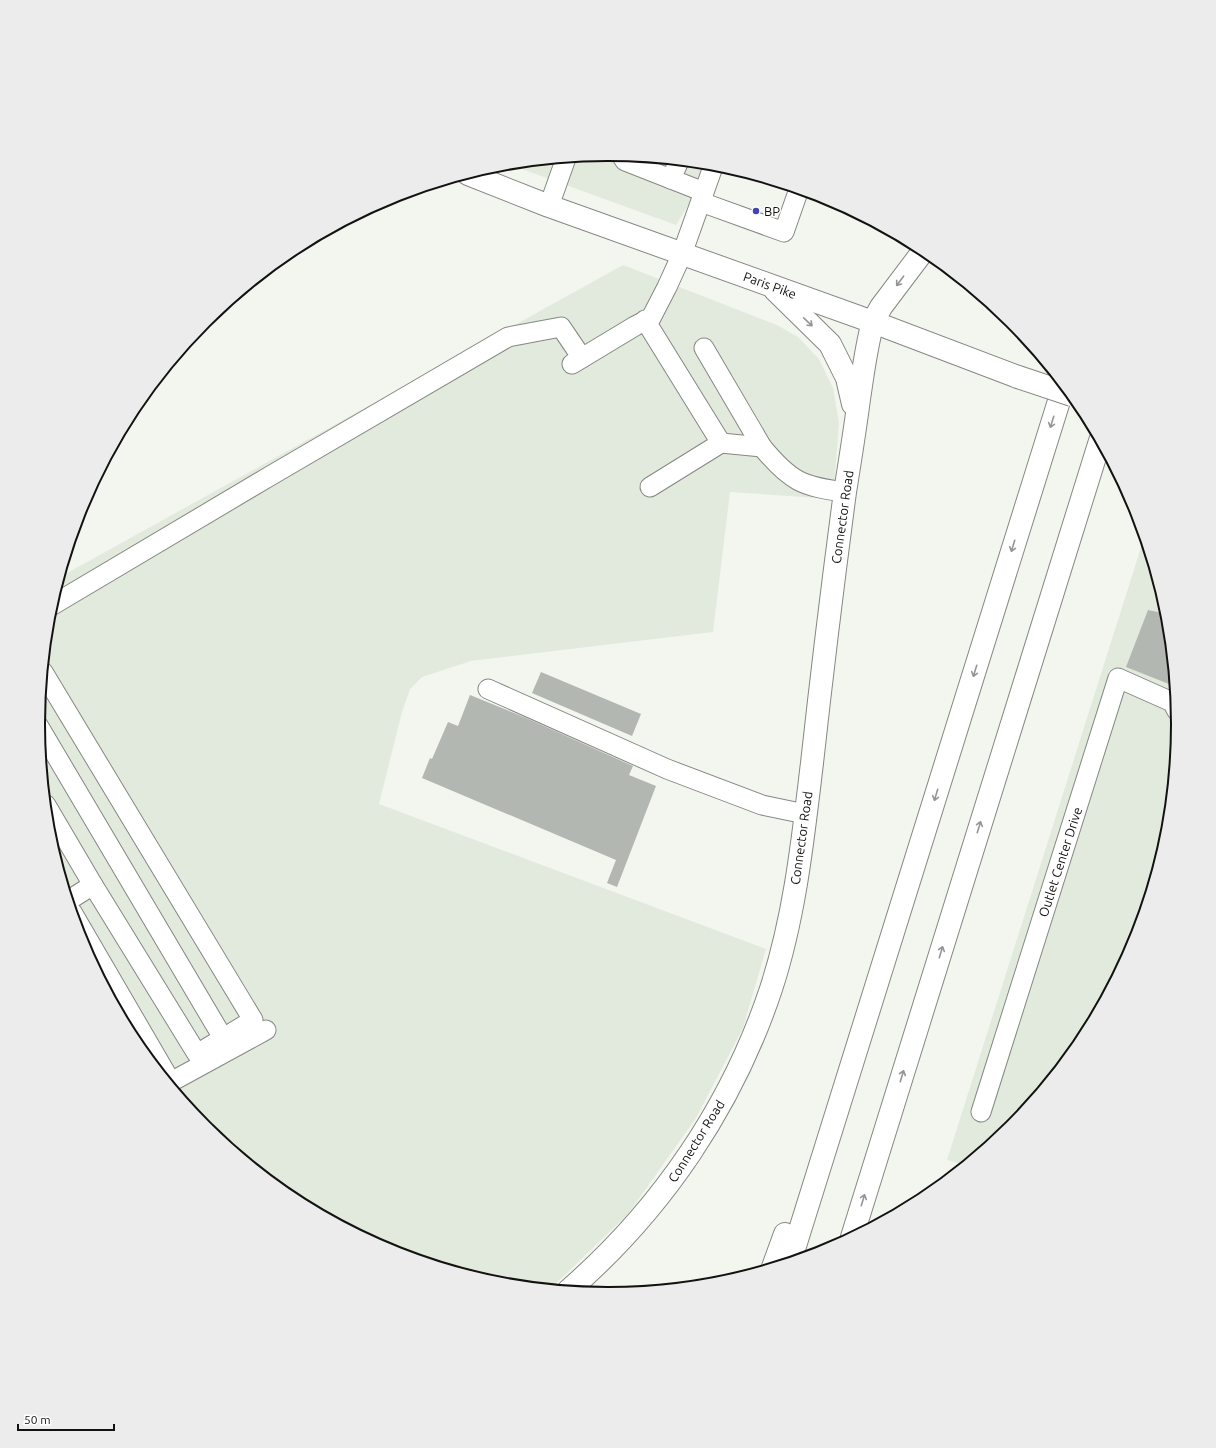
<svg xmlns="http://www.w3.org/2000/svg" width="1216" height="1448" viewBox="0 0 1216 1448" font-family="Ubuntu,sans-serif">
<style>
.built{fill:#e2eadd}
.building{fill:#b3b7b1}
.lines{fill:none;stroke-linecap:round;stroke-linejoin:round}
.minor-casing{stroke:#848882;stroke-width:21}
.major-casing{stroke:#848882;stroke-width:24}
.highway-casing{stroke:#848882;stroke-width:24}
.minor{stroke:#fff;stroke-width:19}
.major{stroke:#fff;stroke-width:22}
.highway{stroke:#fff;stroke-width:22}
.major-bridge-casing{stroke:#848882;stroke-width:24;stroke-linecap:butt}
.major-bridge{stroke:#fff;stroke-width:22}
.oneway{stroke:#949594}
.poi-dot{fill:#4241b6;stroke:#fff;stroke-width:1.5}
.labels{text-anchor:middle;stroke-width:3;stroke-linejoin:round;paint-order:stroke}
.poi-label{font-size:13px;fill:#121311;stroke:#fff;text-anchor:start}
.street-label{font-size:13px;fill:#121311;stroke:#fff}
.rim{fill:none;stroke:#121311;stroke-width:2}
</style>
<rect width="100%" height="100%" fill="#f2f6ef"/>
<g class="built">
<path d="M608,154L709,164L703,181L676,225L508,164Z"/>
<path d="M623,265L777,325L798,337L819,359L833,388L839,423L833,499L730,492L713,632L471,661L422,677L410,689L402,712L379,804L766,949L743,1028L696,1118L628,1214L564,1276L550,1288L497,1283L390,1251L291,1198L205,1127L134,1040L81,942L49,835L38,724L49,613L60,577Z"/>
<path d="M1144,538L1167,613L1178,724L1167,835L1135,942L1082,1041L1011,1127L965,1165L947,1160Z"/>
</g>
<g class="building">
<path d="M1148,610L1167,614L1174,686L1126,667Z"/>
<path d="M541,672L641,714L632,736L532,693Z"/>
<path d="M470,695L524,717L633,766L629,775L656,786L617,887L607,883L616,860L422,778L430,758L432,759L448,722L458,726Z"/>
</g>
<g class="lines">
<g class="minor-casing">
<g id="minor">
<path d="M621,155L625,161L704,192"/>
<path d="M671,179L679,161"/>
<path d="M701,202L784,232L799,189"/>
<path d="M549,206L566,158"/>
<path d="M645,320L721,443L650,487"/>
<path d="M704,348L762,447C790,481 802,487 846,492"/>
<path d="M572,364L635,326L651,318L667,287L682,254L714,164"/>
<path d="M721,443L762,447"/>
<path d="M51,606L270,476L508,337L561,327L582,358"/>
<path d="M43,672L253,1020L197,1054L93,885L46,805"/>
<path d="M488,689L667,769L762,805L805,814"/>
<path d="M38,725L223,1038"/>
<path d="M69,900L93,885"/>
<path d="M72,912L171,1082"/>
<path d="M169,1083L266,1030"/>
<path d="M981,1112L1118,678L1172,702L1177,711"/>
</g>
</g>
<g class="major-casing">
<g id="major">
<path d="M468,174L549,206L873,322L1018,377"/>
<path d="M775,290L830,344L847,378L853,404"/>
<path d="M569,1290C662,1209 732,1106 771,989C795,916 803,838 812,763C822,672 833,582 845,492C850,461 855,430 859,399C863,373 866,347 873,322"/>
</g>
</g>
<g class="highway-casing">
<g id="highway">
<path d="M873,322L881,307L924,250"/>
<path d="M852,1237L1100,441"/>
<path d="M790,1262L1064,385"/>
<path d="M773,1267L785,1234"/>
</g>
</g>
<use href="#minor" class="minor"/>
<use href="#major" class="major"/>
<use href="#highway" class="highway"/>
<g class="major-bridge-casing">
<path id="major-bridge" d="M1018,377L1072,395"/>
</g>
<use href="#major-bridge" class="major-bridge"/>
</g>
<defs><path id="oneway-shaft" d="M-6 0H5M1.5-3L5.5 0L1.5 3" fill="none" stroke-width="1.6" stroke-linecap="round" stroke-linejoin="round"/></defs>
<g class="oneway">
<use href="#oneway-shaft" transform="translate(900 281) rotate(127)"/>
<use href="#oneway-shaft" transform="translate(808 322) rotate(43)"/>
<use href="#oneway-shaft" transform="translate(1052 422) rotate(107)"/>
<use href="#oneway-shaft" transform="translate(1013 546) rotate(107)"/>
<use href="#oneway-shaft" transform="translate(975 671) rotate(107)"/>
<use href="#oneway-shaft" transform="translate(936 795) rotate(107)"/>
<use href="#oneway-shaft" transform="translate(979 827) rotate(-73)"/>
<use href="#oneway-shaft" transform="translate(941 952) rotate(-73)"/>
<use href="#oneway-shaft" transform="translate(902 1076) rotate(-73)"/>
<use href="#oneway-shaft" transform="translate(863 1200) rotate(-73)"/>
</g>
<circle class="poi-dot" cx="756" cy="211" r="4"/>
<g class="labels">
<g class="poi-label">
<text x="764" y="216">BP</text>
</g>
<g class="street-label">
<text transform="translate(770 285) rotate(20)" y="5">Paris Pike</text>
<text transform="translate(842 517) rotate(-82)" y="5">Connector Road</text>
<text transform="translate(801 838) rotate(-82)" y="5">Connector Road</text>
<text transform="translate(1060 862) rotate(-72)" y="5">Outlet Center Drive</text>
<text transform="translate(696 1141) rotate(-58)" y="5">Connector Road</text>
</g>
</g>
<path d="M0 0H1216V1448H0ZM45 724a563 563 0 1 1 1126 0a563 563 0 1 1-1126 0Z" fill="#ececec" fill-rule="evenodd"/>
<path class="rim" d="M45 724a563 563 0 1 1 1126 0a563 563 0 1 1-1126 0Z"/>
<path d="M18 1424v6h96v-6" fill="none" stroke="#121311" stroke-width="2"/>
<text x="24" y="1424" font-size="12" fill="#121311" stroke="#ffffff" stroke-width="3" paint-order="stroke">50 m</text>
</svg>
